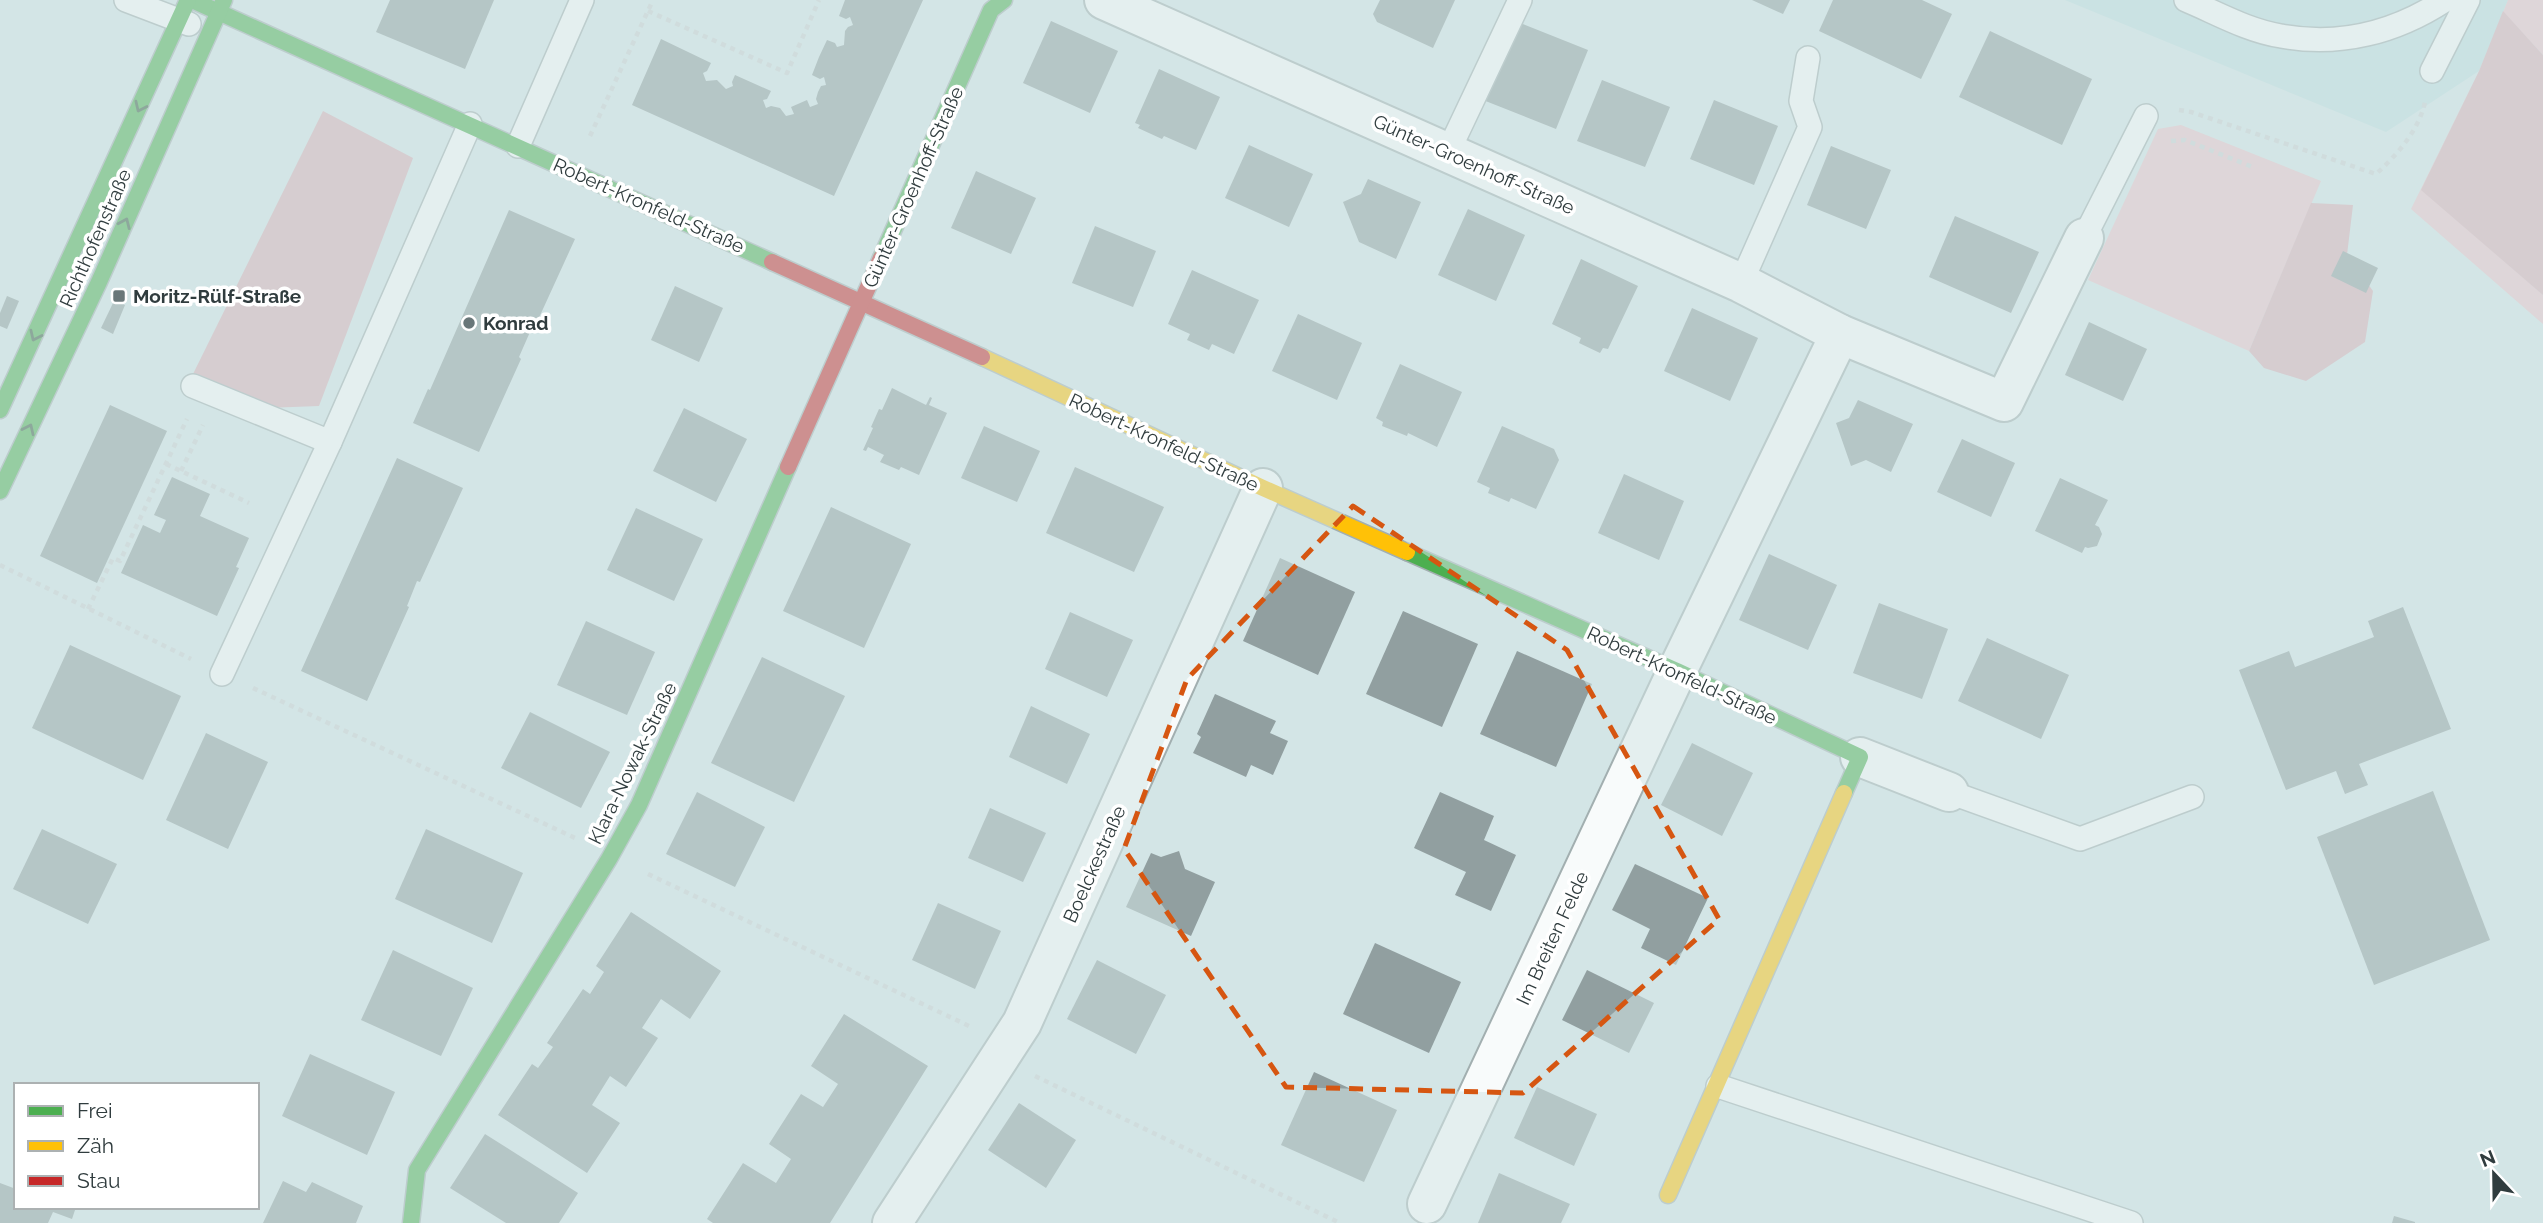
<svg xmlns="http://www.w3.org/2000/svg" width="2543" height="1223" viewBox="0 0 2543 1223" font-family="Raleway,sans-serif">
<style>
.built{fill:#bfdde0}
.green{fill:#ebc3c9}
.forest{fill:#d9afb7}
.building{fill:#919fa0}
.lines{fill:none;stroke-linecap:round;stroke-linejoin:round}
.lane-casing{stroke:#a2afb0;stroke-width:26}
.street-casing{stroke:#a2afb0;stroke-width:42}
.fast-casing{stroke:#a2afb0;stroke-width:19}
.slow-casing{stroke:#a2afb0;stroke-width:19}
.jam-casing{stroke:#a2afb0;stroke-width:19}
.path{stroke:#ccd1d2;stroke-width:4.5;stroke-dasharray:5 5;stroke-linecap:butt}
.lane{stroke:#f8fbfb;stroke-width:23}
.street{stroke:#f8fbfb;stroke-width:38}
.fast{stroke:#4caf50;stroke-width:16}
.slow{stroke:#ffc107;stroke-width:16}
.jam{stroke:#c62828;stroke-width:16}
.oneway{stroke:#385e43}
.marked{fill:none;stroke:#d65611;stroke-width:5;stroke-dasharray:14 9;stroke-linejoin:round}
.poi-dot{fill:#697779;stroke:#fff;stroke-width:2.5}
.labels{text-anchor:middle;stroke-width:7;stroke-linejoin:round;paint-order:stroke}
.street-label{font-size:19px;fill:#303c3e;stroke:#fff}
.poi-label{font-size:19px;font-weight:bold;fill:#303c3e;stroke:#fff;text-anchor:start}
</style>
<rect width="100%" height="100%" fill="#d3e5e6"/>
<path class="built" d="M2065,0H2508L2479,71L2386,132Z"/>
<g class="green">
<path d="M2508,0H2543V55L2503,12L2479,71L2422,189L2543,295V324L2411,209L2479,71Z"/>
<path d="M2181,125L2321,181L2249,351L2088,280L2158,129Z"/>
</g>
<g class="forest">
<path d="M2503,11L2543,55V295L2421,190L2479,71Z"/>
<path d="M323,111L413,158L319,406L266,408L193,374Z"/>
<path d="M2311,203L2353,205L2347,255L2373,291L2365,342L2306,381L2264,368L2249,351Z"/>
</g>
<g class="building">
<path d="M390,0H494L465,69L376,32Z"/>
<path d="M845,0H923L834,196L632,105L661,39L711,63L707,71L703,73L706,81L717,80L726,89L733,86L732,82L735,75L771,91L767,99L763,100L766,108L771,106L780,108L786,116L794,114L791,107L807,100L810,107L818,104L816,99L818,92L821,86L826,85L824,77L820,79L812,75L819,57L827,40L835,43L837,47L844,45L845,31L848,27L853,25L850,17L846,19L839,16Z"/>
<path d="M1380,0H1455L1433,48L1377,22L1373,14Z"/>
<path d="M1752,0H1790L1783,14Z"/>
<path d="M1833,0H1922L1952,14L1921,79L1819,31Z"/>
<path d="M1051,21L1118,51L1090,113L1023,83Z"/>
<path d="M1515,21L1588,50L1556,129L1483,100Z"/>
<path d="M1990,31L2092,79L2062,145L1959,97Z"/>
<path d="M1159,69L1220,97L1196,150L1164,136L1162,139L1138,128L1140,125L1135,123Z"/>
<path d="M1602,80L1670,107L1645,167L1577,141Z"/>
<path d="M1714,100L1778,126L1754,185L1690,159Z"/>
<path d="M1249,145L1313,174L1289,227L1225,198Z"/>
<path d="M1831,146L1891,170L1866,229L1807,205Z"/>
<path d="M976,171L1036,198L1011,254L951,228Z"/>
<path d="M1368,179L1421,202L1396,259L1359,242L1343,202L1361,194Z"/>
<path d="M1468,209L1525,235L1496,301L1438,275Z"/>
<path d="M509,210L575,239L532,333L530,332L519,357L521,359L479,452L413,423L428,389L430,390Z"/>
<path d="M1955,216L2039,252L2011,313L1929,277Z"/>
<path d="M1095,226L1156,251L1133,307L1072,283Z"/>
<path d="M2343,251L2378,268L2366,293L2331,276Z"/>
<path d="M1581,259L1638,286L1608,349L1603,348L1600,353L1579,343L1581,338L1552,324Z"/>
<path d="M1192,270L1259,300L1234,354L1212,344L1209,350L1187,340L1190,334L1168,324Z"/>
<path d="M675,286L723,308L699,362L651,340Z"/>
<path d="M7,296L19,301L7,329L0,326V313Z"/>
<path d="M114,301L125,305L113,334L101,328Z"/>
<path d="M1692,308L1758,338L1730,401L1664,371Z"/>
<path d="M1298,314L1362,343L1337,400L1272,371Z"/>
<path d="M2089,322L2147,349L2123,401L2065,375Z"/>
<path d="M1400,364L1462,392L1437,447L1408,433L1407,436L1382,426L1383,422L1376,418Z"/>
<path d="M892,388L926,405L930,397L932,398L929,405L947,413L919,475L901,467L899,470L880,462L884,455L868,447L866,451L863,450L873,428L871,427L879,409L882,410Z"/>
<path d="M1858,400L1913,424L1891,472L1866,460L1851,466L1836,423L1849,418Z"/>
<path d="M110,405L167,431L97,583L40,556Z"/>
<path d="M684,408L747,439L716,502L653,471Z"/>
<path d="M984,426L1040,451L1017,502L961,478Z"/>
<path d="M1502,426L1554,449L1559,460L1536,509L1511,498L1509,502L1488,493L1490,488L1477,482Z"/>
<path d="M1962,439L2015,463L1991,517L1937,492Z"/>
<path d="M397,458L463,488L420,582L417,581L407,606L409,607L367,701L301,671Z"/>
<path d="M1075,467L1164,507L1134,572L1046,533Z"/>
<path d="M1624,474L1684,501L1659,560L1598,533Z"/>
<path d="M172,477L210,494L200,516L249,538L236,567L239,568L217,616L121,573L143,525L160,533L166,520L154,515Z"/>
<path d="M2060,478L2108,500L2095,525L2099,527L2102,534L2097,546L2088,548L2085,547L2082,553L2035,531Z"/>
<path d="M831,507L911,544L864,648L783,611Z"/>
<path d="M636,508L703,539L674,601L607,570Z"/>
<path d="M1769,554L1837,585L1808,650L1739,620Z"/>
<path d="M1280,558L1355,592L1318,675L1243,641Z"/>
<path d="M1879,603L1948,629L1922,699L1853,673Z"/>
<path d="M2403,607L2451,729L2359,764L2368,785L2345,794L2336,771L2286,790L2239,670L2289,651L2295,667L2374,637L2368,621Z"/>
<path d="M1403,611L1478,644L1442,727L1366,694Z"/>
<path d="M1070,612L1133,640L1107,697L1045,669Z"/>
<path d="M586,621L655,652L627,715L557,685Z"/>
<path d="M1987,638L2069,675L2041,739L1958,701Z"/>
<path d="M70,645L181,696L143,780L32,728Z"/>
<path d="M1517,651L1592,684L1556,767L1480,734Z"/>
<path d="M762,657L845,696L794,802L711,763Z"/>
<path d="M1215,694L1276,721L1270,733L1288,741L1273,775L1251,765L1246,777L1193,753L1201,737L1197,734Z"/>
<path d="M1031,706L1090,734L1067,784L1009,757Z"/>
<path d="M530,712L610,752L581,808L501,768Z"/>
<path d="M206,733L268,762L228,849L166,820Z"/>
<path d="M1692,743L1753,773L1722,836L1661,805Z"/>
<path d="M2433,791L2490,940L2374,985L2317,837Z"/>
<path d="M697,792L765,827L735,887L666,854Z"/>
<path d="M1440,792L1494,816L1484,840L1516,855L1491,911L1455,895L1466,872L1414,848Z"/>
<path d="M990,808L1046,833L1023,882L968,858Z"/>
<path d="M42,829L117,864L88,924L13,889Z"/>
<path d="M426,829L523,873L492,943L395,899Z"/>
<path d="M1179,851L1185,869L1215,882L1191,936L1126,907L1151,853L1161,857Z"/>
<path d="M1635,864L1708,898L1676,965L1641,948L1650,929L1612,910Z"/>
<path d="M938,903L1001,931L975,989L912,960Z"/>
<path d="M631,912L721,971L690,1019L661,999L642,1028L658,1038L626,1087L610,1076L592,1105L620,1123L587,1173L498,1115L532,1064L538,1068L553,1047L547,1043L583,989L590,994L604,972L596,966Z"/>
<path d="M1375,943L1461,982L1429,1053L1343,1014Z"/>
<path d="M393,950L473,988L441,1056L361,1020Z"/>
<path d="M1097,960L1166,995L1136,1054L1067,1019Z"/>
<path d="M1587,970L1654,1003L1629,1053L1562,1020Z"/>
<path d="M844,1014L928,1066L830,1223H713L707,1219L743,1163L776,1183L791,1159L769,1144L801,1094L823,1107L838,1084L811,1066Z"/>
<path d="M310,1054L395,1092L367,1155L282,1116Z"/>
<path d="M1314,1072L1397,1110L1364,1182L1281,1145Z"/>
<path d="M1537,1087L1597,1114L1574,1166L1514,1138Z"/>
<path d="M1019,1103L1076,1140L1046,1188L988,1150Z"/>
<path d="M485,1134L578,1193L559,1223H506L450,1188Z"/>
<path d="M1499,1173L1570,1204L1561,1223H1478Z"/>
<path d="M283,1181L306,1192L312,1182L363,1206L356,1223H263Z"/>
<path d="M0,1183L16,1189V1207H76L72,1219L53,1212L48,1223H0Z"/>
<path d="M2394,1216L2415,1222V1223H2392Z"/>
</g>
<g class="lines">
<g class="lane-casing">
<g id="lane">
<path d="M126,0L189,24"/>
<path d="M2186,0C2217,13 2248,31 2281,36C2340,47 2396,32 2445,0"/>
<path d="M2432,71L2468,0"/>
<path d="M518,146L582,0"/>
<path d="M1448,152L1520,0"/>
<path d="M2084,238L2146,116"/>
<path d="M1741,283L1810,127L1801,101L1808,58"/>
<path d="M193,386L330,442"/>
<path d="M222,674L330,442L470,124"/>
<path d="M1949,792L2080,839L2192,797"/>
<path d="M1718,1086L2131,1223"/>
</g>
</g>
<g class="street-casing">
<g id="street">
<path d="M1104,0L1741,283L1840,334L2004,402L2084,238"/>
<path d="M1860,757L1949,792"/>
<path d="M1427,1204L1677,671L1840,334"/>
<path d="M892,1223L1022,1023L1263,488"/>
</g>
</g>
<g class="fast-casing">
<g id="fast">
<path d="M192,0L772,262"/>
<path d="M881,258L991,10L1004,0"/>
<path d="M0,410L188,0"/>
<path d="M0,491L99,282L224,0"/>
<path d="M1407,552L1677,671L1860,757L1844,793"/>
<path d="M411,1223L417,1170L609,859L639,805L788,467"/>
</g>
</g>
<g class="slow-casing">
<g id="slow">
<path d="M982,357L1263,488L1407,552"/>
<path d="M1668,1195L1844,793"/>
</g>
</g>
<g class="jam-casing">
<g id="jam">
<path d="M772,262L982,357"/>
<path d="M788,467L881,258"/>
</g>
</g>
<g class="path">
<path d="M648,11L787,73L819,0"/>
<path d="M2179,110L2191,112L2376,174C2397,155 2419,130 2425,102"/>
<path d="M590,136L653,0"/>
<path d="M2171,141L2185,140L2255,168"/>
<path d="M166,464L249,503"/>
<path d="M181,471L203,425"/>
<path d="M0,565L191,659"/>
<path d="M88,609L113,558L120,561L187,419"/>
<path d="M253,688L575,838"/>
<path d="M648,874L969,1026"/>
<path d="M1035,1076L1340,1223"/>
</g>
<use href="#lane" class="lane"/>
<use href="#street" class="street"/>
<use href="#fast" class="fast"/>
<use href="#slow" class="slow"/>
<use href="#jam" class="jam"/>
</g>
<defs><path id="oneway-chevron" d="M-2-3.5L2.5 0L-2 3.5" fill="none" stroke-width="1.6" stroke-linecap="round" stroke-linejoin="round" transform="scale(1.75)"/></defs>
<g class="oneway">
<use href="#oneway-chevron" transform="translate(140 107) rotate(115)"/>
<use href="#oneway-chevron" transform="translate(125 223) rotate(-66)"/>
<use href="#oneway-chevron" transform="translate(35 336) rotate(115)"/>
<use href="#oneway-chevron" transform="translate(29 429) rotate(-65)"/>
</g>
<path d="M0 0H2543V1223H0ZM1353,506L1567,650L1719,919L1523,1093L1286,1087L1124,849L1187,679Z" fill="#d3e5e6" fill-opacity=".55" fill-rule="evenodd"/>
<path class="marked" d="M1353,506L1567,650L1719,919L1523,1093L1286,1087L1124,849L1187,679Z"/>
<g class="poi-dot">
<rect x="112" y="289" width="14" height="14" rx="3.5"/>
<circle cx="469" cy="323" r="7"/>
</g>
<g class="labels">
<g class="street-label">
<text transform="translate(1474 164) rotate(24)" y="7">Günter-Groenhoff-Straße</text>
<text transform="translate(913 187) rotate(-66)" y="7">Günter-Groenhoff-Straße</text>
<text transform="translate(649 205) rotate(24)" y="7">Robert-Kronfeld-Straße</text>
<text transform="translate(95 238) rotate(-66)" y="7">Richthofenstraße</text>
<text transform="translate(1164 442) rotate(25)" y="7">Robert-Kronfeld-Straße</text>
<text transform="translate(1682 675) rotate(25)" y="7">Robert-Kronfeld-Straße</text>
<text transform="translate(632 763) rotate(-64)" y="7">Klara-Nowak-Straße</text>
<text transform="translate(1094 864) rotate(-66)" y="7">Boelckestraße</text>
<text transform="translate(1552 938) rotate(-65)" y="7">Im Breiten Felde</text>
</g>
<g class="poi-label">
<text x="133" y="303">Moritz-Rülf-Straße</text>
<text x="483" y="330">Konrad</text>
</g>
</g>
<rect x="14" y="1083" width="245" height="126" fill="#ffffff" stroke="#acb1b2" stroke-width="2"/>
<rect x="28" y="1106" width="35" height="10" fill="#4caf50" stroke="#acb1b2" stroke-width="2"/>
<text x="77" y="1118" font-size="21" fill="#303c3e">Frei</text>
<rect x="28" y="1141" width="35" height="10" fill="#ffc107" stroke="#acb1b2" stroke-width="2"/>
<text x="77" y="1153" font-size="21" fill="#303c3e">Zäh</text>
<rect x="28" y="1176" width="35" height="10" fill="#c62828" stroke="#acb1b2" stroke-width="2"/>
<text x="77" y="1188" font-size="21" fill="#303c3e">Stau</text>
<g transform="translate(2494 1174) rotate(338)" stroke="#ffffff" stroke-width="5" paint-order="stroke">
<path d="M0-5L12 26L0 18L-12 26Z" fill="#303c3e"/>
<text y="-10" font-size="19" font-weight="bold" text-anchor="middle" fill="#303c3e">N</text>
</g>
</svg>
